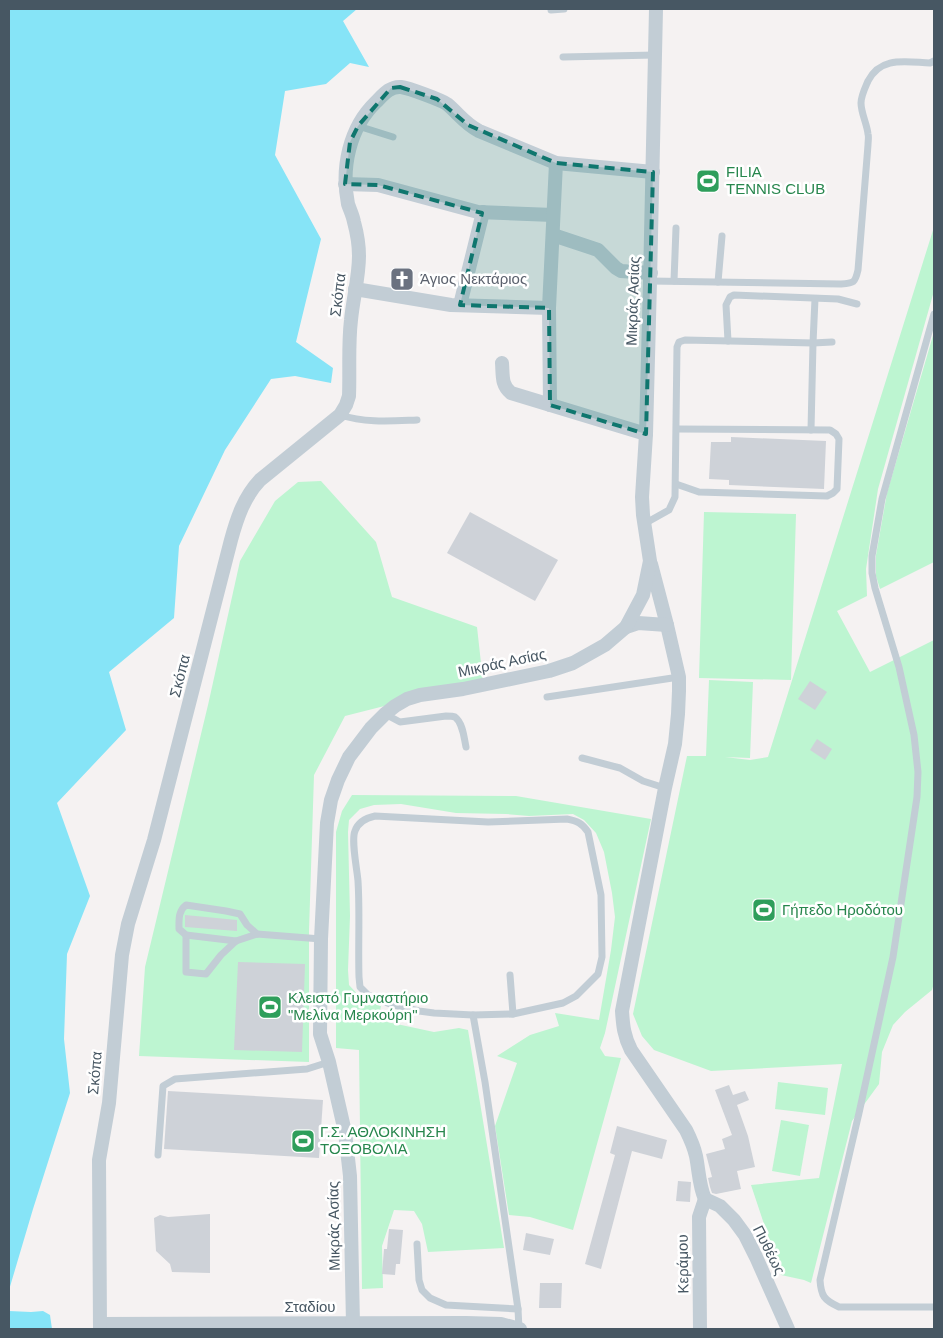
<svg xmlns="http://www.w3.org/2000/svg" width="943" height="1338" viewBox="0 0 943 1338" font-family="Arial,sans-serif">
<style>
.green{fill:#bdf5d1}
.water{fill:#86e4f7}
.building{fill:#ced2d8}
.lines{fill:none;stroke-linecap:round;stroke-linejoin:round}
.lane{stroke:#c2cdd5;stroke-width:7}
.street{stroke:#c2cdd5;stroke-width:14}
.marked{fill:#0f766e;fill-opacity:0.2;stroke:#0f766e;stroke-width:4;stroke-dasharray:10 6;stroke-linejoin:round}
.labels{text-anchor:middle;stroke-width:5;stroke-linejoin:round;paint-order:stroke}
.leisure-label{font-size:15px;fill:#27864d;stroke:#fff;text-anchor:start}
.worship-label{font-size:15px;fill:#5b616d;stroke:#fff;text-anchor:start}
.street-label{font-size:15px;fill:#475763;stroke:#fff}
</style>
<rect width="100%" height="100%" fill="#f5f2f2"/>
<g class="green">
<path d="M934,227V291L878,489L866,569L867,596L837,611L870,672L934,640V983L932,990L905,1012L893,1025L882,1052L879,1084L852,1121L811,1283L804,1280L781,1275L751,1185L819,1178L842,1064L711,1071L654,1050L642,1036L633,1014L687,756H706L709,680L753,682L750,758L725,757L750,760L768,757Z"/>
<path d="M934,332V562L880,589L876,576V555L887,493Z"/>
<path d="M321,481L376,542L392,597L477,627L483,681L345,716L314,775L309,931V1062L139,1056L145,967L208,705L240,561L275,501L298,482Z"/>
<path d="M704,512L796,514L791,680L699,678Z"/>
<path d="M352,795L516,796L651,819L605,1033L600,1048L605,1056L621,1058L573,1230L530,1217L509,1215L495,1126L517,1063L497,1056L530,1035L559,1026L555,1013L599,1020L611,950L615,917L612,893L604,852L596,833L584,820L573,814L529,816L506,814L456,813L401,804L374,805L360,809L349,820L348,832L350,916L348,970L349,985L361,998L381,1006L378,1020L434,1032L459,1028L468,1030L504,1248L428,1252L422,1224L414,1211L394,1210L382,1246L383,1288L362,1289L359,1050L336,1048V832L342,811Z"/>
<path d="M778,1082L828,1088L825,1115L775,1109Z"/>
<path d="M781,1120L809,1125L800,1176L772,1171Z"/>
</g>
<g class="water">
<path d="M9,9H357L343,21L369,67L350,63L326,84L285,91L275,155L321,239L296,342L333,368L331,383L295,376L271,379L225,450L179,546L174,618L109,672L126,730L57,803L90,896L67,954L64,1039L70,1093L33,1209L9,1290Z"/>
<path d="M9,1311L31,1312L43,1311L50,1315L52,1329H9Z"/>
</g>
<g class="building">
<path d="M731,437L826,441L824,489L729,485V480L709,479L711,442H731Z"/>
<path d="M470,512L558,560L535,601L447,553Z"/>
<path d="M810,681L827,692L815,710L798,699Z"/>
<path d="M817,739L832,749L825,760L810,750Z"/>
<path d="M185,915L237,920V931L185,927Z"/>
<path d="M238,962L305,964L302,1052L234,1050Z"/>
<path d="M729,1085L733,1095L745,1091L749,1100L737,1105L748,1136L755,1167L737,1171L741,1189L716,1194L712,1193L710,1187L708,1178L712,1177L706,1154L725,1149L722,1139L732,1135L715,1090Z"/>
<path d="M168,1091L323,1100L319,1158L164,1149Z"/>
<path d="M617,1126L667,1140L662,1159L632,1151L601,1269L585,1264L615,1155L610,1153Z"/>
<path d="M678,1181L691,1182L690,1202L676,1201Z"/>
<path d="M210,1214V1273L172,1272L170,1264L156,1251L154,1218L160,1215L168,1217Z"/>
<path d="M389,1229L403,1230L400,1264H396L395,1275L382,1274L384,1249H387Z"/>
<path d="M526,1233L554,1239L550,1255L523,1250Z"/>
<path d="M540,1283H562L561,1308H539Z"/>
</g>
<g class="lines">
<g class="lane">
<path d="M551,10L564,9"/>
<path d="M563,57L655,55"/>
<path d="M358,126L393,137"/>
<path d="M650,281L841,284C854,283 855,283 858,270L868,145C868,141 869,137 868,134C867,124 861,113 861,103C861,96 865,88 868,81C881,56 905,62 930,63L934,61"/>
<path d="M674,281L676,228"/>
<path d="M718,282L722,236"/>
<path d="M934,314L882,499L872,556V573L875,588L899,667L914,735L918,772L917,797L893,957L859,1113L820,1280C821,1296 824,1300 839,1307H934"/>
<path d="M728,341L726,305L730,297L734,295L838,299L857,304"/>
<path d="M340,415C366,423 390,421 417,420"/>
<path d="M811,430L813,343L815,299"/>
<path d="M676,484L699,492L827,496L833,493L837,489L839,439L836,434L830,430L677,429"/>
<path d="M644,524L669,510L675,497L677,347L679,342L685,340L813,343L832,342"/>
<path d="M547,697L679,677"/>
<path d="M385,714L400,722L446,716C449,716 453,716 455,717C463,723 464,738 466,747"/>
<path d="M582,758L620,768L643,781L665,788"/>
<path d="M375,816L488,822L567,819C577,821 582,823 588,832L601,895L602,957L598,974L576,996L563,1003L513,1014L473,1015L434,1013L419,1011L390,1004L368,995L360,987L359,977C358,945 360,912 358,881C357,869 351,840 355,831C358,822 366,818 375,816Z"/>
<path d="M186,935V972L206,974L221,955L236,941L257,934L321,939"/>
<path d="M236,941L186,935L179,929C179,920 178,911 186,905L226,911L240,914L247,925L257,934"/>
<path d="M510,975L513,1014"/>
<path d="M473,1015L485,1082L518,1309L519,1329"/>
<path d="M158,1155L163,1086L175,1079L307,1069L329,1062"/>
<path d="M417,1244L419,1280L422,1290L430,1298L446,1305L518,1309"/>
</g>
<g class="street">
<path d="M345,184L378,185L478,212L553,215"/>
<path d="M553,235L598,250L616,268L621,271L651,273"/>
<path d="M355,289L451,305L549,308"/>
<path d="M460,305L483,212"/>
<path d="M502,363C503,375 501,385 511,393L646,434"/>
<path d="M550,405L549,308L556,163"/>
<path d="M651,564L667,625L679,677V691L678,714L675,744L665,788L622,1011C623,1026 624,1036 631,1050L686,1130C690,1138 694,1147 696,1156C699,1171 699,1186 705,1199"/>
<path d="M626,627L638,623L667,625"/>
<path d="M705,1199L720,1206L734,1220L745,1235L756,1257L788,1329"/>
<path d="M100,1324L466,1323L501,1324L520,1329"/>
<path d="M353,1324L350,1176L345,1132L329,1062L320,1034L321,939L327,823L331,800L338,780L349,757L371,728L385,714L395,706L407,699L420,695L463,689L549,671L573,663L605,645L626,627L643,595L650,561L643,515L642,497L646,434L650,281L656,9"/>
<path d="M100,1329L99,1160L109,1103L122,955L128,924L154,840L231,540C237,518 244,497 260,480L340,415L346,405L349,396C350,371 348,345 351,320C353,299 359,277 359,256C359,244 357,233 354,222C353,216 350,210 348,204C341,168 349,128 376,102C383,95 390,86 401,87C409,88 441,100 447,104C459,114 464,123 479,131L556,163L653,172"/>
<path d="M700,1329L699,1217L705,1199"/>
</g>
</g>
<path class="marked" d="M400,87L437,99L468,125L556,163L653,172L646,434L550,405L549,308L460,305L482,213L378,185L345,184L350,142L358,126L391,88Z"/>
<defs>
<g id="stadium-square" transform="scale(1.25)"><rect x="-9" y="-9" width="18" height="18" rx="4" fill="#2e9e5b" stroke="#fff"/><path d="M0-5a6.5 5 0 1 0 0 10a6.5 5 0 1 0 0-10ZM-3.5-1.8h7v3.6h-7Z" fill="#fff"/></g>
<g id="church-square" transform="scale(1.25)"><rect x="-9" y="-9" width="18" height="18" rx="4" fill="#6b7280" stroke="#fff"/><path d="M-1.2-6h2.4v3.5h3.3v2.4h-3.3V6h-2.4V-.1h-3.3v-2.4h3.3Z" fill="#fff"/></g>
</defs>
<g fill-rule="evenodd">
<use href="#stadium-square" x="708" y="181"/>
<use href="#church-square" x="402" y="279"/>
<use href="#stadium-square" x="764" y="910"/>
<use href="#stadium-square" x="270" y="1007"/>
<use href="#stadium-square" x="303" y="1141"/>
</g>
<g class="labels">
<g class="leisure-label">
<text x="726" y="177">FILIA<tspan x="726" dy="17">TENNIS CLUB</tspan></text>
<text x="782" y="915">Γήπεδο Ηροδότου</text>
<text x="288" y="1003">Κλειστό Γυμναστήριο<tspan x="288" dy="17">"Μελίνα Μερκούρη"</tspan></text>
<text x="320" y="1137">Γ.Σ. ΑΘΛΟΚΙΝΗΣΗ<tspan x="320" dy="17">ΤΟΞΟΒΟΛΙΑ</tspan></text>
</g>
<g class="worship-label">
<text x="420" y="284">Άγιος Νεκτάριος</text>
</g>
<g class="street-label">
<text transform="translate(338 295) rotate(-83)" y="5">Σκόπα</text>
<text transform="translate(633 301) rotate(-88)" y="5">Μικράς Ασίας</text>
<text transform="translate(502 663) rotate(-12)" y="5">Μικράς Ασίας</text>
<text transform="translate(180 676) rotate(-76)" y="5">Σκόπα</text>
<text transform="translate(95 1073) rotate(-85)" y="5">Σκόπα</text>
<text transform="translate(334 1226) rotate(-91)" y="5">Μικράς Ασίας</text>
<text transform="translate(769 1250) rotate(63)" y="5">Πυθέως</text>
<text transform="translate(683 1264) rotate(-91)" y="5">Κεράμου</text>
<text x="310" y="1312">Σταδίου</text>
</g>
</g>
<rect width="943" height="1338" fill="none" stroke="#475763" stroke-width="20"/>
</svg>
